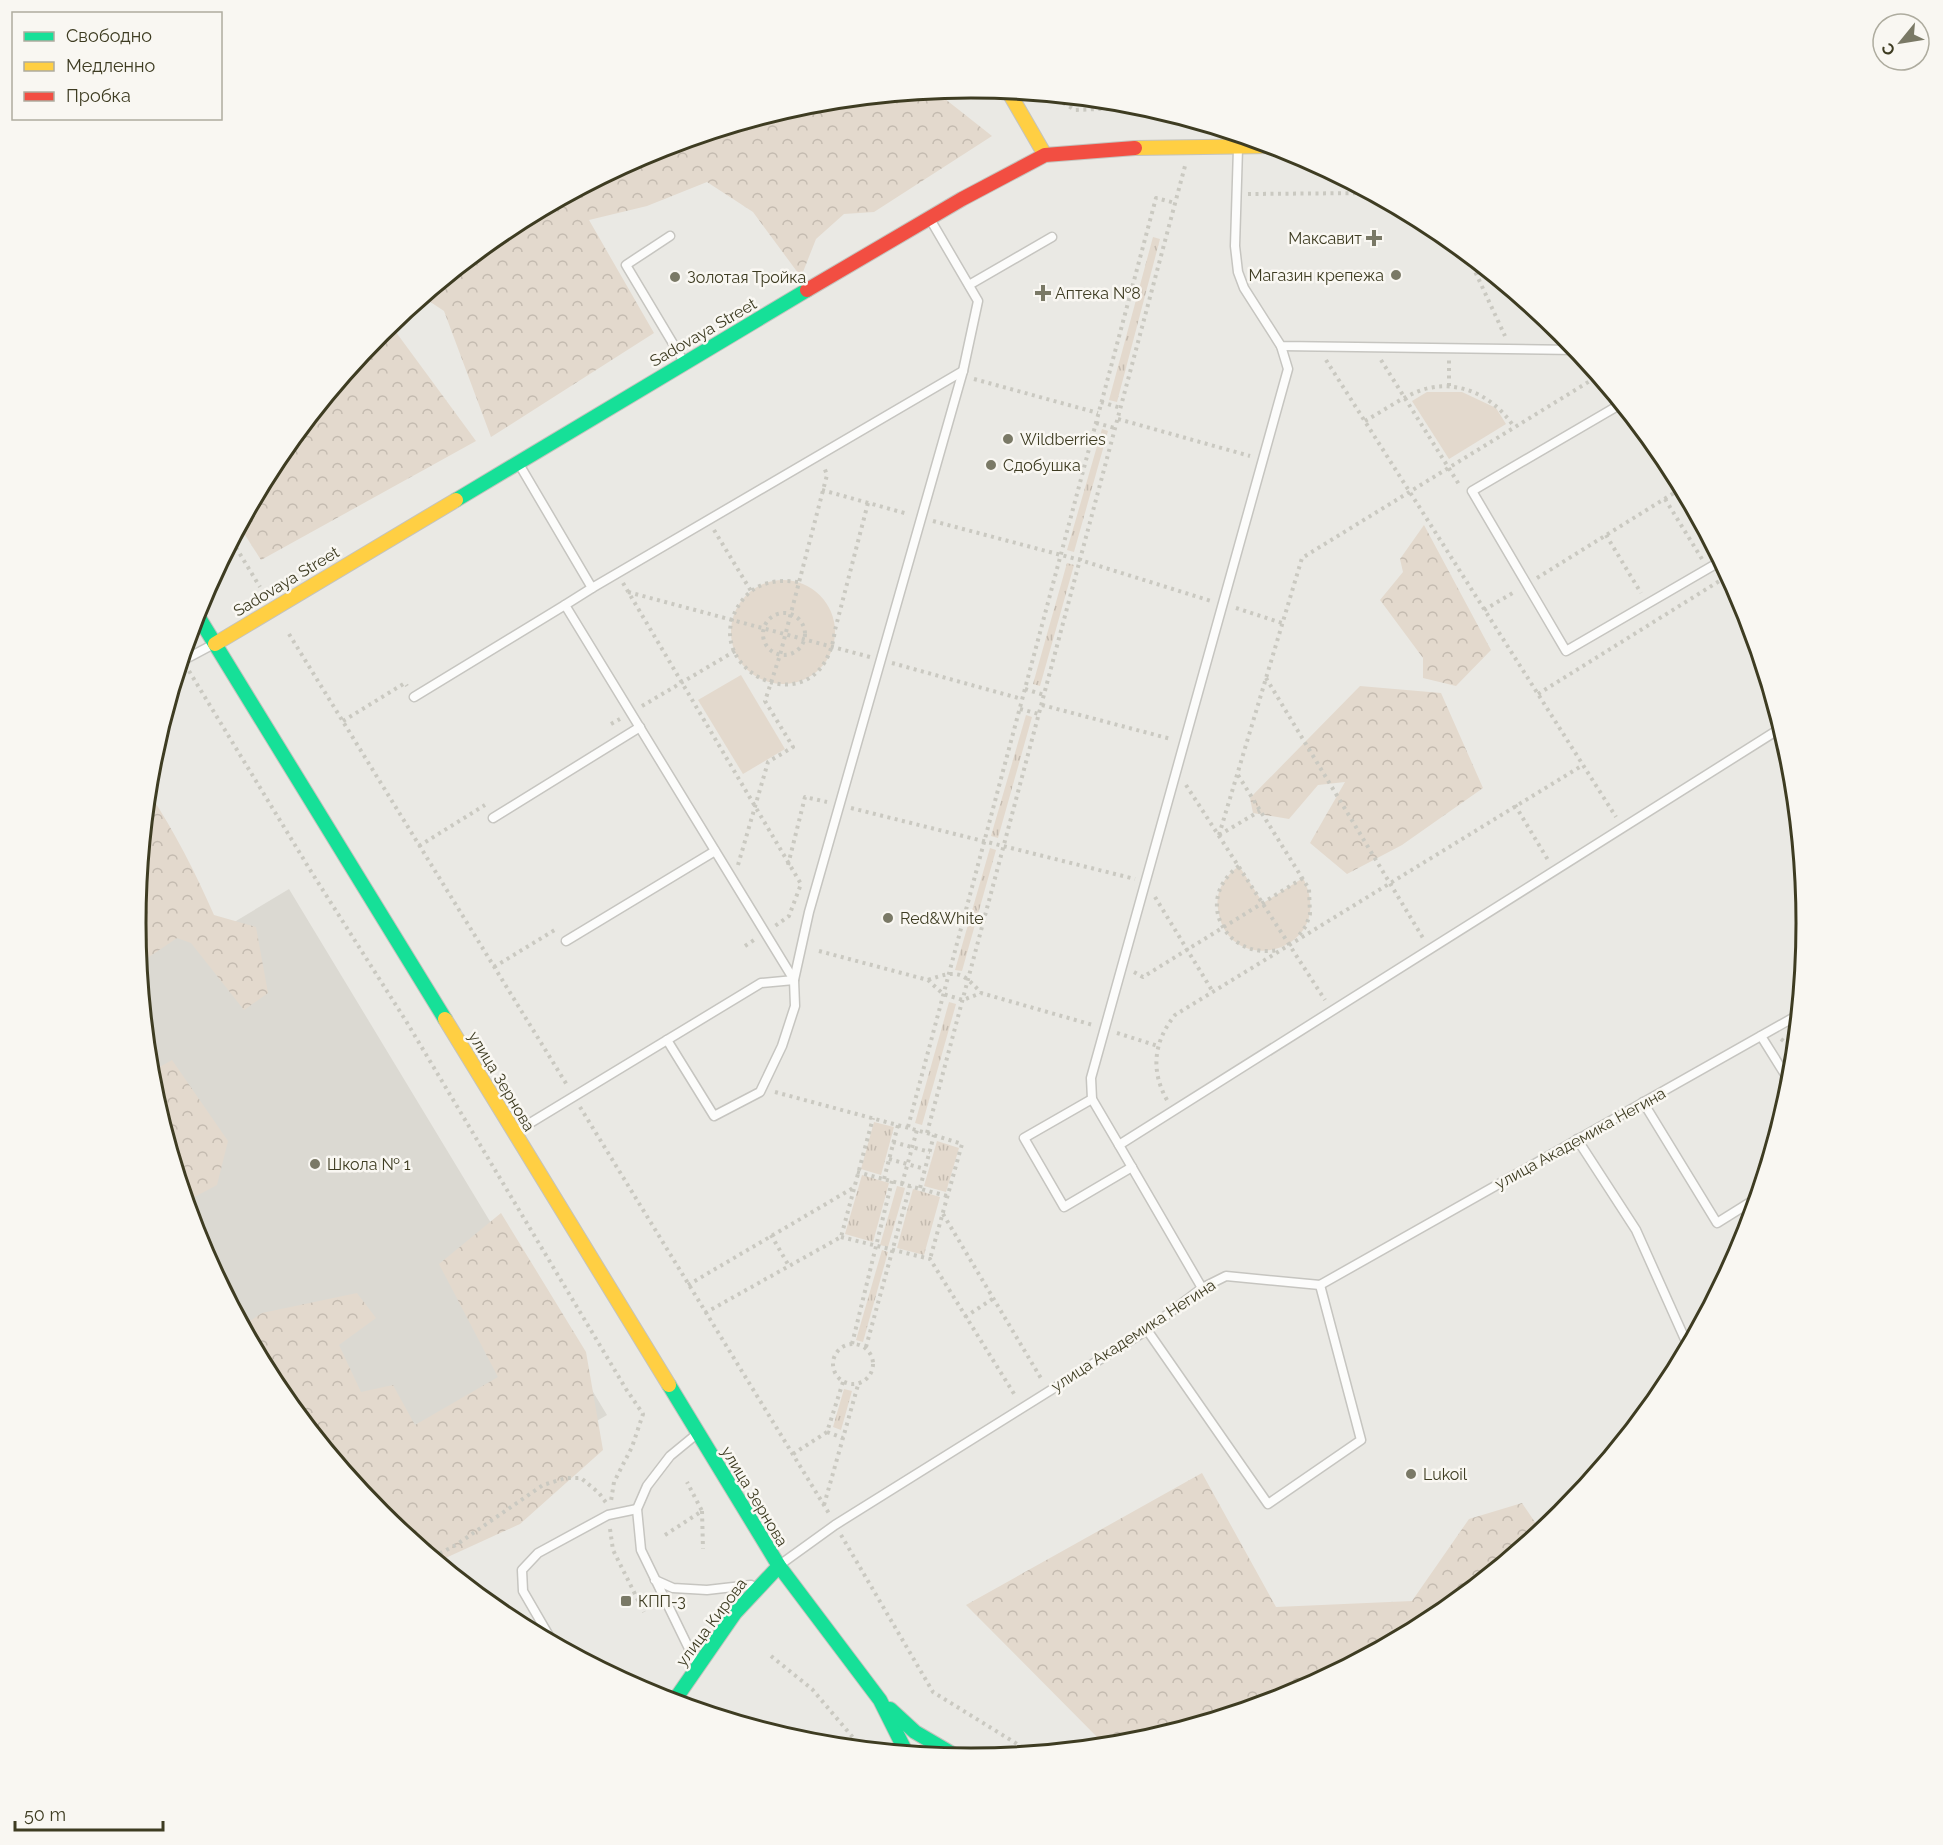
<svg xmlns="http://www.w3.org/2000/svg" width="1943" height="1845" viewBox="0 0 1943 1845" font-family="Raleway,sans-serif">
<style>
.built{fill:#dbd9d2}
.grass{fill:url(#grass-tufts)}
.forest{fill:url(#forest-crowns)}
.green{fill:#e3d9cd}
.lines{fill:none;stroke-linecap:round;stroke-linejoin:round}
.lane-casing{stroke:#c6c5c0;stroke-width:11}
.fast-casing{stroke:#c4c3bd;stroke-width:16}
.slow-casing{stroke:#c4c3bd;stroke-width:16}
.jam-casing{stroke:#c4c3bd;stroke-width:16}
.path{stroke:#cac9c1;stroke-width:4;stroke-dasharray:3 4.5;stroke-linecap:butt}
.lane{stroke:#fcfcfb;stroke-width:8}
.fast{stroke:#16e098;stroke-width:14}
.slow{stroke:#ffcf43;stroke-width:14}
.jam{stroke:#f24e42;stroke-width:14}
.poi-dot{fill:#7a7966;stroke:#f9f7f2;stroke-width:2}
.labels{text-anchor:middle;stroke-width:5;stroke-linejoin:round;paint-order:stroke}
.poi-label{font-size:16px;fill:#3e3c22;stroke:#f9f7f2;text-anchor:start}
.street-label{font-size:16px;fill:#3e3c22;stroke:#f9f7f2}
.rim{fill:none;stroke:#3e3c22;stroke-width:3}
</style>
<defs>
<pattern id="grass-tufts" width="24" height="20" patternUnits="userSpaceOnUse" patternTransform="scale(1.5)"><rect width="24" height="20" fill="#e3d9cd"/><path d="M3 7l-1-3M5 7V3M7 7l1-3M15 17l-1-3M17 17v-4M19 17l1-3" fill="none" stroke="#c4bbb0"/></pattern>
<pattern id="forest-crowns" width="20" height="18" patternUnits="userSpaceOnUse" patternTransform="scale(1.5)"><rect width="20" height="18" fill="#e3d9cd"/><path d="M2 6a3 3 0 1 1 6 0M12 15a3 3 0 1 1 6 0" fill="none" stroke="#c4bbb0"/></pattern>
</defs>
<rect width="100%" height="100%" fill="#eae9e4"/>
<path class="built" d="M143,853L201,942L289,889L607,1415L405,1533L380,1513L277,1386L199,1242L152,1085L136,922Z"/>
<g class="grass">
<path d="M1153,237L1160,239L1117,402L1109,400Z"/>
<path d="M1102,429L1108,431L1074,552L1067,550Z"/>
<path d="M1067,563L1074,565L1040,686L1033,684Z"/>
<path d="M1026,715L1032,717L998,838L991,836Z"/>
<path d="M990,848L996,850L962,971L955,970Z"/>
<path d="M949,1002L956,1004L922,1125L915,1123Z"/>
<path d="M874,1122L894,1127L881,1175L861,1169Z"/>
<path d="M937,1141L959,1148L946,1192L924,1186Z"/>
<path d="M862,1175L889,1183L873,1242L845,1234Z"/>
<path d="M897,1186L905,1188L888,1247L880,1245Z"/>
<path d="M913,1189L940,1197L924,1255L897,1248Z"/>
<path d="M882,1250L888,1252L863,1342L856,1340Z"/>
<path d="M844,1389L852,1391L841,1430L833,1427Z"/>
</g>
<g class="forest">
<path d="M935,91L992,136L874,212L844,214L816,239L801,277L753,212L707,182L647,206L589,220L654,333L491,437L444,311L423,297L508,228L652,150L809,103Z"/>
<path d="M390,324L476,441L261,560L240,527L277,458L381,331Z"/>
<path d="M1424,525L1491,650L1456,686L1423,678V658L1380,600L1403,572L1400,559Z"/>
<path d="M1360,686L1441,693L1483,788L1402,845L1347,874L1310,843L1345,782L1318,785L1289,819L1253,813L1250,798Z"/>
<path d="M149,793C175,832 195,872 214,915L256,927L268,993L244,1010L191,943L177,938L140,963L136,922Z"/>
<path d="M172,1060L228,1141L217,1185L187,1201L152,1085L151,1072Z"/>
<path d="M501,1213L586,1352L603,1450L520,1524L439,1561L380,1513L277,1386L244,1325L262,1313L357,1293L376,1318L339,1345L361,1392L393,1385L415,1425L498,1377L439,1264Z"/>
<path d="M1202,1473L1276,1607L1412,1601L1469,1519L1522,1503L1541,1531L1435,1617L1291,1695L1134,1742L1105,1745L966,1605Z"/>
</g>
<g class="green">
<path d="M1076,97L1135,103L1153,109L1082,107Z"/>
<path d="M1427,392H1462L1496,408L1506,424L1449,459L1412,401Z"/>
<circle cx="783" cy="632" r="52"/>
<path d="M741,675L785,749L743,774L698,700Z"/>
<path d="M1239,866L1263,903L1303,878C1340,951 1227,982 1218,909C1215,891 1225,876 1239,866Z"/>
</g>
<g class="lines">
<g class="lane-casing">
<g id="lane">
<path d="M1238,148L1235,246L1238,272L1244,288L1281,346L1577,350"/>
<path d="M670,236L626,265L684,362"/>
<path d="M969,285L1052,237"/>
<path d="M1621,404L1472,491L1566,651L1721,561"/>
<path d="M519,464L592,588L963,371"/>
<path d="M592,588L565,605L794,980L795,1006L782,1046L760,1092L714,1116L667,1040"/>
<path d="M182,661L212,645"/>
<path d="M414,697L565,605"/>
<path d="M493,818L640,727"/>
<path d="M566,941L715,851"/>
<path d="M1761,1036L1791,1084"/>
<path d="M1092,1099L1024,1138L1064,1207L1132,1167"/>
<path d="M1643,1102L1717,1223L1757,1198"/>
<path d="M517,1131L761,983L794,980L809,912L963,371L978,301L930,219"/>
<path d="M1577,1139L1636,1230L1688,1346"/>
<path d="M1119,1145L1092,1099L1091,1078L1288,369L1281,346"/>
<path d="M1202,1288L1119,1145L1781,728"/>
<path d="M1147,1330L1268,1504L1361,1440L1320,1285"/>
<path d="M781,1564L835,1525L1147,1330L1202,1288L1226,1276L1320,1285L1798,1015"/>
<path d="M655,1580L673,1588L707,1590L751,1585"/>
<path d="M552,1641L523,1591L522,1570L538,1553L608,1515L637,1509"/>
<path d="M696,1663L641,1550L637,1509L647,1486L670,1456L698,1433"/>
</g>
</g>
<g class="fast-casing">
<g id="fast">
<path d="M456,500L807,290"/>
<path d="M196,613L445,1019"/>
<path d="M669,1385L779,1566L880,1700L906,1752"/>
<path d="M674,1701L735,1613L779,1566"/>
<path d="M890,1709L915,1732L956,1756"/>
</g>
</g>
<g class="slow-casing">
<g id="slow">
<path d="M1008,91L1045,155"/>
<path d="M1135,148L1275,146"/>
<path d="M215,644L456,500"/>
<path d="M445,1019L669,1385"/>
</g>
</g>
<g class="jam-casing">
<path id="jam" d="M807,290L962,199L1045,155L1135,148"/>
</g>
<g class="path">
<path d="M1050,95L1075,110L1149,107"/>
<path d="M1248,194L1371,193"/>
<path d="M1466,252L1505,336"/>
<path d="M1326,360L1616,817"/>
<path d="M1381,360L1460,486"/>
<path d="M974,379L1098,413"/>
<path d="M1449,386V360"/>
<path d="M1101,402L1121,408"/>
<path d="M1118,419L1250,456"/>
<path d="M1365,421C1381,412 1397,401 1414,393C1452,376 1492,393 1514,427"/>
<path d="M1096,423L1115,428"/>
<path d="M822,490L908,514"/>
<path d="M1665,499L1702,559"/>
<path d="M933,521L1080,560L1211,601"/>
<path d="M714,530L751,591"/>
<path d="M1606,535L1641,593"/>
<path d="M232,541L260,587"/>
<path d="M1537,578L1682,488"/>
<path d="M798,582C776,579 755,582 741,602C692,669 822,734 835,630L868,503"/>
<path d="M623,583L801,884L789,916L775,926"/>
<path d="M628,592L870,657"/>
<path d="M1236,608L1282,623"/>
<path d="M1484,610L1516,591"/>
<circle cx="784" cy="634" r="21"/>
<path d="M289,634L567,1085"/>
<path d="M892,663L1022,699"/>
<path d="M189,671L312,873L406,1021L626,1389L643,1414L632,1447L614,1482L611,1501"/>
<path d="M1266,678L1423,938"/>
<path d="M1025,689L1044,695"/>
<path d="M1538,694L1729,575"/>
<path d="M1042,705L1171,739"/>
<path d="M642,706L735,651"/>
<path d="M1020,709L1039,714"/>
<path d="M343,721L405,683L407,686"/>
<path d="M611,724L620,719"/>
<path d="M1238,775L1309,889L1310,914L1306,926L1297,938"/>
<path d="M1186,785L1325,1000"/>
<path d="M1515,805L1548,860"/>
<path d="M851,808L1135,879"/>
<path d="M1219,835L1302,558L1598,376"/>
<path d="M1219,835L1260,811"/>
<path d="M419,846L485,805"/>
<path d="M738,865L768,762L793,747L765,701L780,655L827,475L824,467"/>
<path d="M788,865L805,797L827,802"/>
<path d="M1239,866C1193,899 1225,960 1278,950"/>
<path d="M1155,897L1213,992"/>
<path d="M745,946L754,940"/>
<path d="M819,951L928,980L943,994L963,1000L981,993L1093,1025"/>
<path d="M494,967L558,928"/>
<path d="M1134,972L1143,977L1303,878"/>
<path d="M928,980C956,970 962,971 981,993"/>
<path d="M1117,1033L1158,1046"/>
<path d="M1781,1039L1794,1049"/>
<path d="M775,1092L927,1133L962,1144L930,1259"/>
<path d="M1167,1100C1150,1070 1154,1041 1175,1015L1583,765"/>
<path d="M580,1107L830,1515"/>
<path d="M908,1127L1156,198L1175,203"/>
<path d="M927,1133L1185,166"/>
<path d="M893,1142L930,1152"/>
<path d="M889,1159L925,1169"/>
<path d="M857,1172L947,1196"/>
<path d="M884,1179L898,1125"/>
<path d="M902,1184L917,1130"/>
<path d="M920,1188L934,1135"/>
<path d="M943,1214L1042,1380"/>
<path d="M771,1235L789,1266"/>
<path d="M841,1237L930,1259L1016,1397"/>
<path d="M688,1285L853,1188"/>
<path d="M705,1313L841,1237L873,1118"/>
<path d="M965,1317L994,1298"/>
<circle cx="853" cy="1364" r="20"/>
<path d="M852,1344L892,1181"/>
<path d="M866,1347L910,1186"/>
<path d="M827,1432L843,1438"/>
<path d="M793,1454L827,1432L843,1382"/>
<path d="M824,1505L858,1385"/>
<path d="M702,1511L703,1549"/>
<path d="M610,1529L613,1550L644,1612"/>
<path d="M665,1535L702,1511L687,1482"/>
<path d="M841,1535L933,1692L1030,1752"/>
<path d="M433,1557L456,1545L543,1485L566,1478H581L599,1493L607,1504"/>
<path d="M771,1656L812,1689L861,1747"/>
</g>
<use href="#lane" class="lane"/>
<use href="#fast" class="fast"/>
<use href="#slow" class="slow"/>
<use href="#jam" class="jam"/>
</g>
<g class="poi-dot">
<path d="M1371 229h6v6h6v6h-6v6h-6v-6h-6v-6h6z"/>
<circle cx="1396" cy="275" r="6"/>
<circle cx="675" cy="277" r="6"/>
<path d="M1040 284h6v6h6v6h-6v6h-6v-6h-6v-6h6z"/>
<circle cx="1008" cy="439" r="6"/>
<circle cx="991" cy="465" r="6"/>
<circle cx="888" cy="918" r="6"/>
<circle cx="315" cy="1164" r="6"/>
<circle cx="1411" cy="1474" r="6"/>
<rect x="620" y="1595" width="12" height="12" rx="3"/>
</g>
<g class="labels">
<g class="poi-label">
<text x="1362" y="244" text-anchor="end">Максавит</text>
<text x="1384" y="281" text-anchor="end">Магазин крепежа</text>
<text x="687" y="283">Золотая Тройка</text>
<text x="1055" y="299">Аптека №8</text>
<text x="1020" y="445">Wildberries</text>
<text x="1003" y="471">Сдобушка</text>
<text x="900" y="924">Red&amp;White</text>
<text x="327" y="1170">Школа № 1</text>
<text x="1423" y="1480">Lukoil</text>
<text x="638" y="1607">КПП-3</text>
</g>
<g class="street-label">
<text transform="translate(703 332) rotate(-30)" y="6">Sadovaya Street</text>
<text transform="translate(286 581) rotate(-31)" y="6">Sadovaya Street</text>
<text transform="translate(502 1081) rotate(59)" y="6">улица Зернова</text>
<text transform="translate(1580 1138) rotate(-29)" y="6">улица Академика Негина</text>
<text transform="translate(1133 1335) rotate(-33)" y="6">улица Академика Негина</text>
<text transform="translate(755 1496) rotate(59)" y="6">улица Зернова</text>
<text transform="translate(711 1622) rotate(-53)" y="6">улица Кирова</text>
</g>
</g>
<path d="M0 0H1943V1845H0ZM146 923a825 825 0 1 1 1650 0a825 825 0 1 1-1650 0Z" fill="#f9f7f2" fill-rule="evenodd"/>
<path class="rim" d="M146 923a825 825 0 1 1 1650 0a825 825 0 1 1-1650 0Z"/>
<rect x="12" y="12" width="210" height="108" fill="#f9f7f2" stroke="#aeac9f" stroke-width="1.5"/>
<rect x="24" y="32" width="30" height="9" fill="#16e098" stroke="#aeac9f" stroke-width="1.5"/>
<text x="66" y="42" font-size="18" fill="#3e3c22">Свободно</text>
<rect x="24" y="62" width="30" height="9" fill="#ffcf43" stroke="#aeac9f" stroke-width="1.5"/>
<text x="66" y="72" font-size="18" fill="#3e3c22">Медленно</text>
<rect x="24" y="92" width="30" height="9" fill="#f24e42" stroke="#aeac9f" stroke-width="1.5"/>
<text x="66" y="102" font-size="18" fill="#3e3c22">Пробка</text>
<g transform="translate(1901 42) rotate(240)"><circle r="28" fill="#f9f7f2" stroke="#aeac9f" stroke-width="1.5"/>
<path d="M0-4.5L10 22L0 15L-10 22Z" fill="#7a7966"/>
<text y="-9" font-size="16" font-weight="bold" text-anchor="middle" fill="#3e3c22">С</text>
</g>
<path d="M15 1821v9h148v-9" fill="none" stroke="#3e3c22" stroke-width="3"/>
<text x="24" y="1821" font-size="18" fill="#3e3c22" stroke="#f9f7f2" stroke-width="4.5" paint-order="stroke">50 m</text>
</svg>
